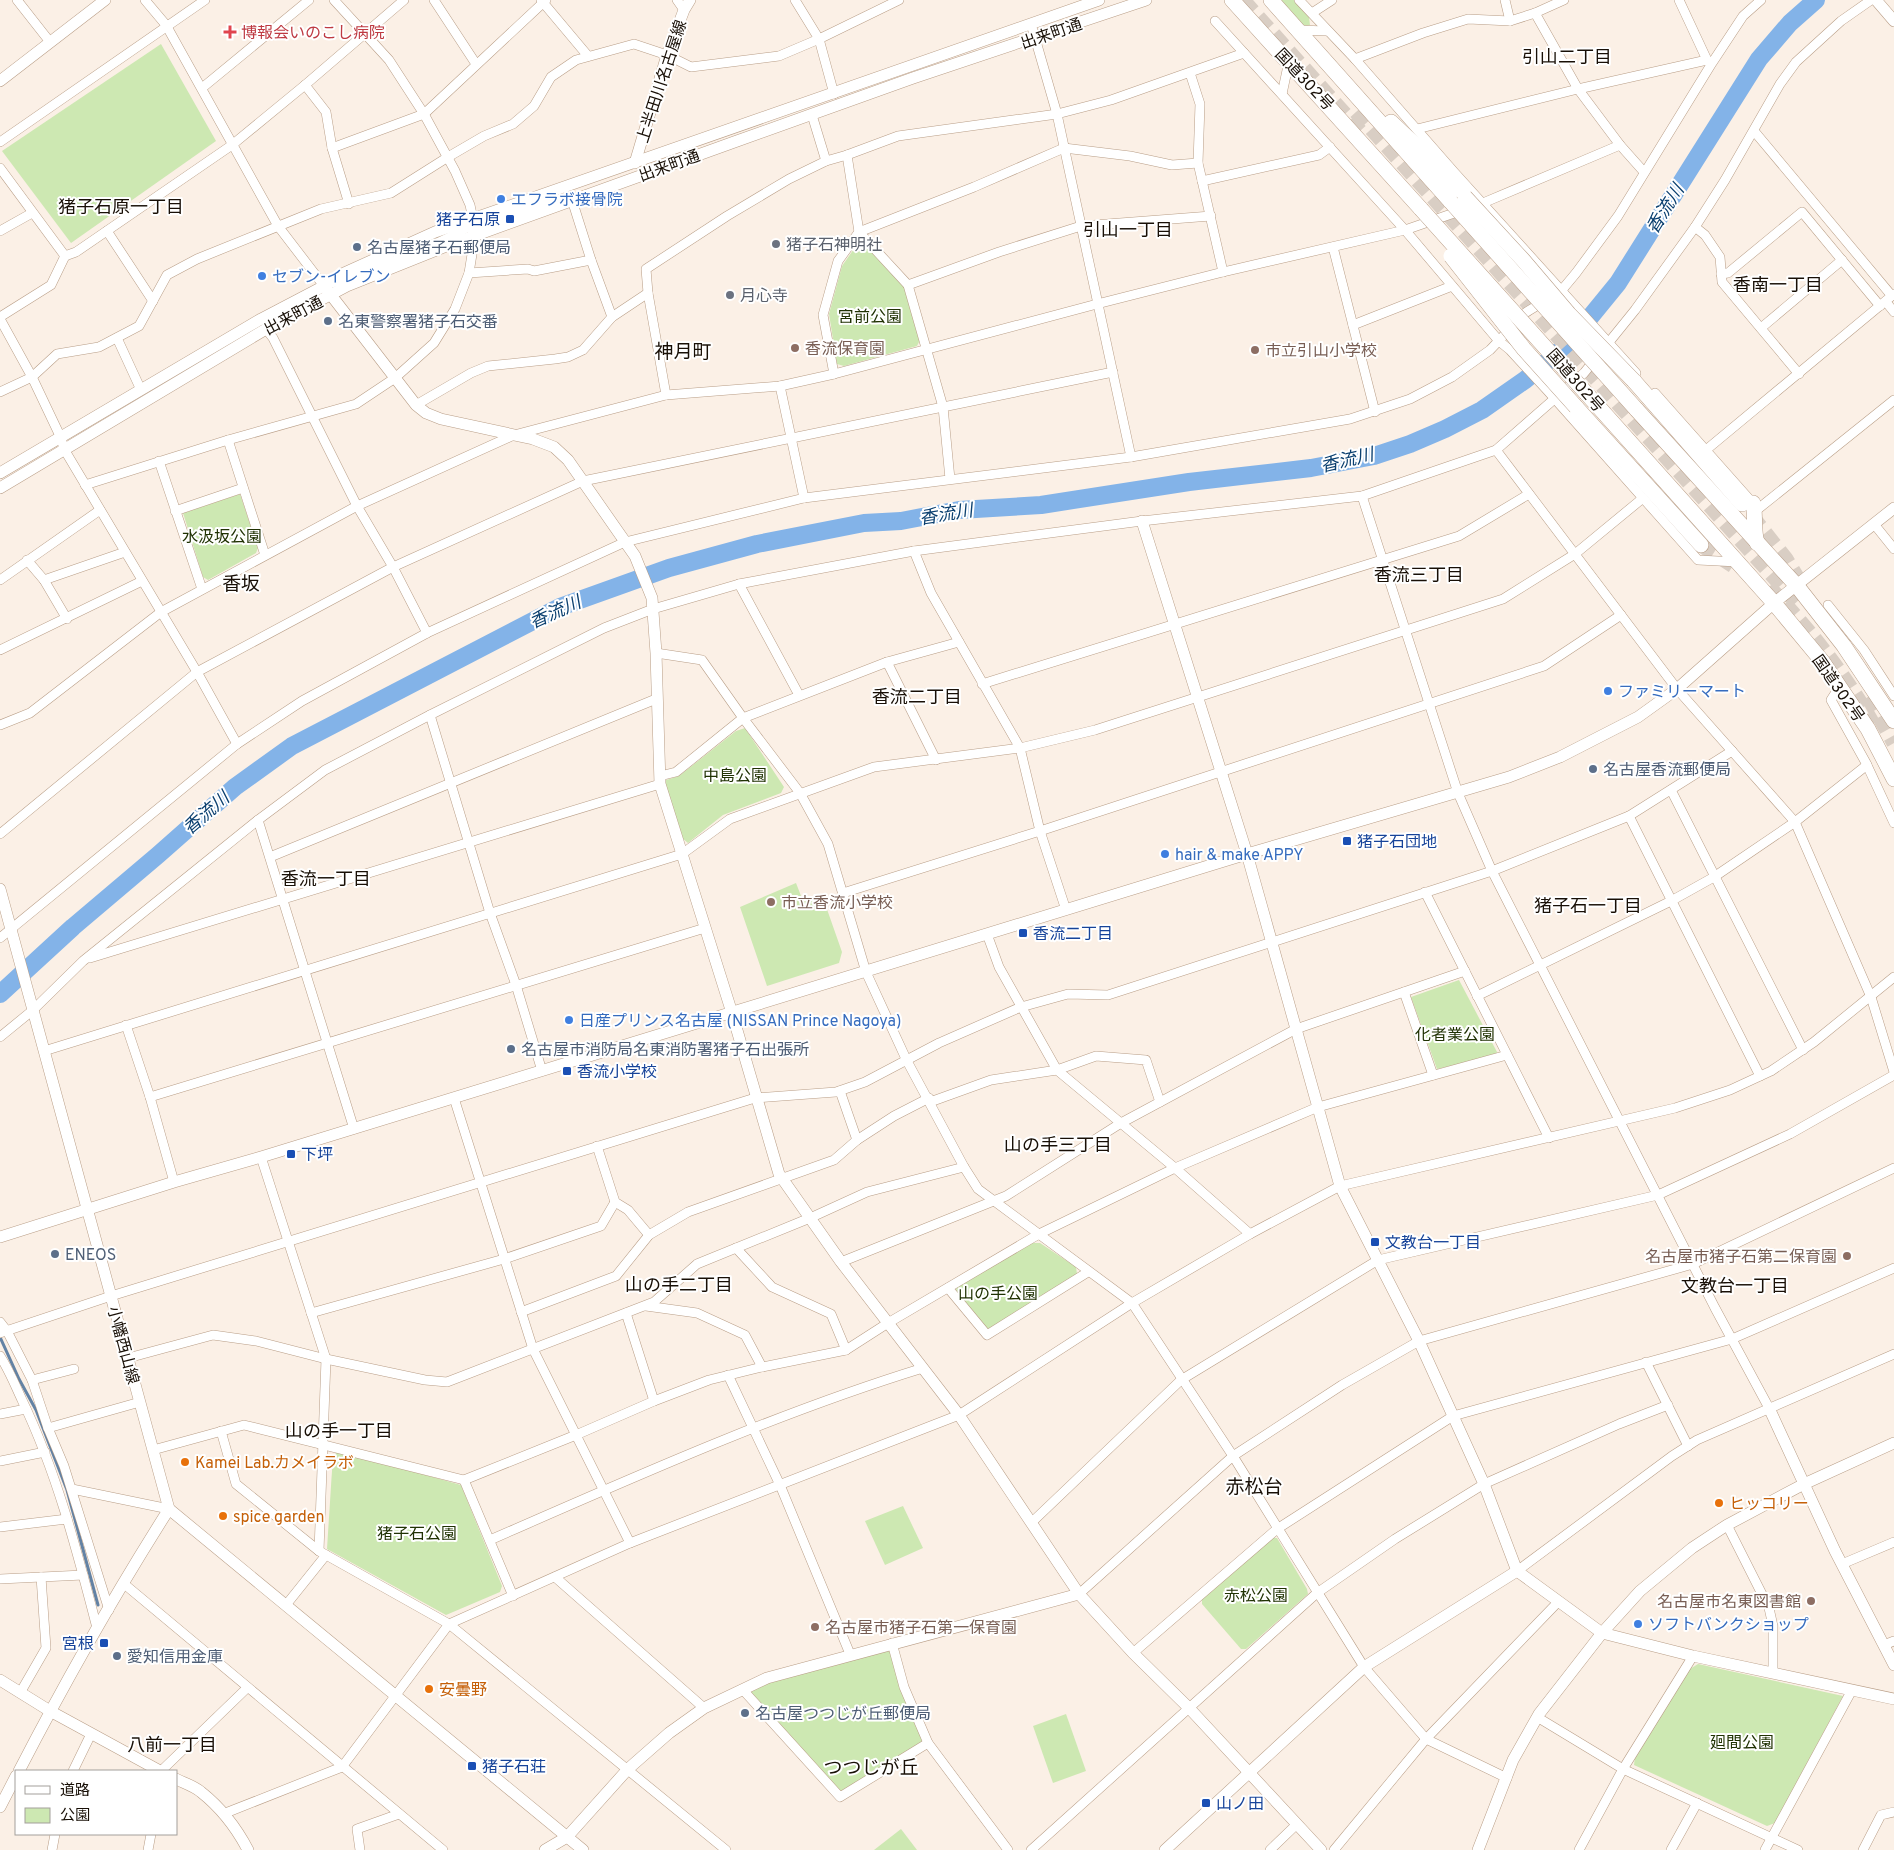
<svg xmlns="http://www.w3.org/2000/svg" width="1894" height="1850" viewBox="0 0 1894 1850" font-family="Overpass,'Noto Sans JP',sans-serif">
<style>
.green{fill:#cde8b2}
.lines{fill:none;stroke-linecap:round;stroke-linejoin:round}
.stream{stroke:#6382a4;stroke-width:3}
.river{stroke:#83b3e8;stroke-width:18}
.highway-tunnel{stroke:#d9cec4;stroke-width:15;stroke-dasharray:15 8;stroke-linecap:butt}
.street-casing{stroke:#b99e87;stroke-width:10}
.secondary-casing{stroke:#b99e87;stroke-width:12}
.highway-casing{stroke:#b99e87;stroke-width:16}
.street{stroke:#fff;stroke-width:9}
.secondary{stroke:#fff;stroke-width:11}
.highway{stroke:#fff;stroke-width:15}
.highway-bridge-casing{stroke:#b99e87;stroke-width:16;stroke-linecap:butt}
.highway-bridge{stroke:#fff;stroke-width:15}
.health-dot{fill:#e0444e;stroke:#fff;stroke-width:2}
.shop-dot{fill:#3f7fe0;stroke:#fff;stroke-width:2}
.transit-dot{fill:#1a4fb4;stroke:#fff;stroke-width:2}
.worship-dot{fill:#6b7280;stroke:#fff;stroke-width:2}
.service-dot{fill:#5c6f8a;stroke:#fff;stroke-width:2}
.education-dot{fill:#8d6e63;stroke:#fff;stroke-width:2}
.food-dot{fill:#e8710a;stroke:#fff;stroke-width:2}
.labels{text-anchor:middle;stroke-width:4;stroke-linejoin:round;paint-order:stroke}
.health-label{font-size:16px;fill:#be3a42;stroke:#fff;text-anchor:start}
.street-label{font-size:16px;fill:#180f06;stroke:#fff}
.shop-label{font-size:16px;fill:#366cbe;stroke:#fff;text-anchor:start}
.transit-label{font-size:16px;fill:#164399;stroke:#fff;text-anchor:start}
.worship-label{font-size:16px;fill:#5b616d;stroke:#fff;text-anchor:start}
.service-label{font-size:16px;fill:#4e5e75;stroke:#fff;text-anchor:start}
.park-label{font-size:16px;fill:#203203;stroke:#fff}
.education-label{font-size:16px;fill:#785e54;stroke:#fff;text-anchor:start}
.food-label{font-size:16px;fill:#c56008;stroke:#fff;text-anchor:start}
.neighbourhood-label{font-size:18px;fill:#180f06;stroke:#fff}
.water-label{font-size:18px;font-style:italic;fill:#0a3f6f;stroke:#fff}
.quarter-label{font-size:19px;fill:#180f06;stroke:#fff}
</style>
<rect width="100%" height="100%" fill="#fbf0e6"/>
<g class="green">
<path d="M1275,0H1294L1309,17L1310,25L1304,27Z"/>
<path d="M161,44L216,141L71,243L2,151Z"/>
<path d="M862,242L905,288L920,340L917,346L844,366L837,364L829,314L842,266L858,243Z"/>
<path d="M240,494L258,548L256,553L208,580L203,577L183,513Z"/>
<path d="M745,728L784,787L781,793L723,815L688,843L682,838L663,781L679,776L736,731Z"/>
<path d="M796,883L803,901L822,895L842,952L839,963L767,986L740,907Z"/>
<path d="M1459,980L1497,1052L1495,1056L1437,1069L1411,997Z"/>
<path d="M1031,1243H1040L1076,1267L1077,1274L992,1329H987L956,1290L957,1286Z"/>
<path d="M340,1451L461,1485L502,1586L500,1592L446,1615L327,1549L333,1455Z"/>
<path d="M903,1506L923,1548L885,1565L865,1521Z"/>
<path d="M1272,1538H1277L1307,1589L1308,1594L1246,1649H1241L1202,1604V1599Z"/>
<path d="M892,1643L928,1743L840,1797L743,1690Z"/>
<path d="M1698,1664L1843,1696L1775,1823L1767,1826L1634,1765L1635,1757L1690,1669Z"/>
<path d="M1066,1714L1086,1771L1053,1783L1033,1726Z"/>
<path d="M901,1829L917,1850H874Z"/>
</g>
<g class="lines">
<path class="stream" d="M0,1337L19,1379L36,1410L67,1490L98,1605"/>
<path class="river" d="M0,994L73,927L158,855L235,787L292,746L560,607L669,568L757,544L864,523L901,521L959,510L1041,505L1189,482L1311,468L1374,456L1410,444L1445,429L1482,410L1525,380L1569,343L1618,283L1759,59L1790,23L1816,0"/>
<g class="highway-tunnel">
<path d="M1243,0L1360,131"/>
<path d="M1356,112L1797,603"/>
<path d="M1751,515L1786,559L1803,587"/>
<path d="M1701,545L1735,567"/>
<path d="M1769,587C1809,629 1845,674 1873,724"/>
<path d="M1868,697L1894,743"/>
</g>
<g class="street-casing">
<g id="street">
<path d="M17,0L50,42"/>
<path d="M145,0L166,25L278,226L324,286C374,268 431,250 477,222"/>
<path d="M434,0L476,64"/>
<path d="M541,0L588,56"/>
<path d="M677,0L684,10"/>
<path d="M795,0L819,39L834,94"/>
<path d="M1299,0L1355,59L1454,172L1636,373"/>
<path d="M1505,0L1510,21"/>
<path d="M1679,0L1707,60L1711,62"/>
<path d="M1312,13L1332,0"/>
<path d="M1535,13L1578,89L1620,145L1644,172"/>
<path d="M1215,21L1405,230L1499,341L1510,350L1547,390L1698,560L1738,562"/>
<path d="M1031,24L1057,114L1131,457"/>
<path d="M1298,30L1327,31"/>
<path d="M1355,59L1423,33L1468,19L1510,21L1535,13L1564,0"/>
<path d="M1190,73L1200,104L1198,163L1223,272"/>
<path d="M305,85L326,112L332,148L349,204"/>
<path d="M202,88L309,0"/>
<path d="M1282,94L1289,61"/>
<path d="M812,115L826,161"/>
<path d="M1417,129L1578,89L1707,60"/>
<path d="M1754,131L1892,296"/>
<path d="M0,142L205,0"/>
<path d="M332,148L424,114L546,0"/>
<path d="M847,155L859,232L908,285L943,407L950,479"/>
<path d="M0,168L65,256L76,252L232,145L305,85L404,0"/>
<path d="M1202,181L1319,155L1330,147"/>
<path d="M572,200L591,260L612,317"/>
<path d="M1695,227L1705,235L1720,257L1722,282L1799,374"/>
<path d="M0,231L32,213"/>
<path d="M107,231L153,301"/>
<path d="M472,232C501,213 538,205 570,196"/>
<path d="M1333,247L1375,412"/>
<path d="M469,273L528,269L534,271L591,260"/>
<path d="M1721,274L1728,273L1802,212L1880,306"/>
<path d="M908,285L999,252L1081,226L1211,216"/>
<path d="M1886,302L1894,312"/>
<path d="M0,317L51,285L65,256"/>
<path d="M0,319L32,377L61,438L64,449L197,672L237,744"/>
<path d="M1353,325L1452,286"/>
<path d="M1761,328L1842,260"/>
<path d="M266,329L273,338L357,506L393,567L427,633"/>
<path d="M117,338L141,390"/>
<path d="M834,374L823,315L838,261L859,232L974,187L1064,148L1130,156L1172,165L1198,163"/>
<path d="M780,386L804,498"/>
<path d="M0,392L32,377L57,354L99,347L139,326L167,275L197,259L321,209L391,193L448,157L484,136L513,124L534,106L551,77L576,60L634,44L667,55L691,67L779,56L819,39L899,0"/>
<path d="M1655,393L1758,509L1894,400"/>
<path d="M666,395L648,293L646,269L727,216L789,179L826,161L847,155L898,136L1057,114L1111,100L1244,53"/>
<path d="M416,405L471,373L488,366L555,359L568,357L583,350L612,317L648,293"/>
<path d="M228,440L265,555"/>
<path d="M1496,450L1677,689L1795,822L1871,997L1894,1072"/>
<path d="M1706,450L1894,294"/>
<path d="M159,461L202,589"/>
<path d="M85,485L228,440L356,404L395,378L434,343L455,309L469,273L473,248L474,224L470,205L455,171L424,114L389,60L334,0"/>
<path d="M1362,496L1458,793L1492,871L1715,1308L1769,1408"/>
<path d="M175,511L243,488"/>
<path d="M1874,524L1894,549"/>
<path d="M914,551L931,593L1020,748L1040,831L1066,910"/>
<path d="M27,560L44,580L67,619"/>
<path d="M0,580L100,510"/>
<path d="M44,580L125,552"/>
<path d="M739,584L799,695"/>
<path d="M1828,605L1864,650L1894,696"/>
<path d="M0,650L142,581"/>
<path d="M656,653L702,660L743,718L800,793L828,844L866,972L907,1061L964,1167L978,1189L1132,1303L1233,1456L1364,1667L1426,1739L1507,1778"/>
<path d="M887,662L936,760"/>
<path d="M982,684L1459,536L1529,494"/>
<path d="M1840,686L1831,700L1866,763L1894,823"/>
<path d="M430,715L490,913L516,985L542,1071"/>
<path d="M0,725L30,713L161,612L357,506L514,435L666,395L780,386L834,374L1097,304L1223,272L1405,230L1483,203L1620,145"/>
<path d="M660,776L676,772L743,718L887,662L959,642"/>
<path d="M1671,790L1803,1050"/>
<path d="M1629,816L1760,1076"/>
<path d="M258,820L354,1129"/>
<path d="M0,834L197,672L393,567L583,481L1113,372"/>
<path d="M270,857L656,699"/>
<path d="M1425,892L1549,1138"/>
<path d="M843,893L1040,831L1544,666L1621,615"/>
<path d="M987,934L999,967L1057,1070L1175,1168L1250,1234"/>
<path d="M0,938L237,744L302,701L427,633L625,542L804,498L1131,457L1350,419L1410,399L1452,377L1490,350L1525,313L1561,291L1576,273L1618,216L1712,63L1743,16L1761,0"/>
<path d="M90,958L660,784"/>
<path d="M1404,992L1433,1075"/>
<path d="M1477,996L1671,901L1714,877L1795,822L1867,765"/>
<path d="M126,1025L150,1097L174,1182"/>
<path d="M0,1037L33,1010L83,961L258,820L325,770L430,715L604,628L653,609L739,584L914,551L1142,521L1362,496L1496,450L1584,373L1635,310L1695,227L1725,180L1780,84L1796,62L1841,21L1871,0"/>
<path d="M44,1051L682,854L730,819L874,767L1020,748L1095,730L1503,599L1575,554L1643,498"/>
<path d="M840,1091L857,1140"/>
<path d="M150,1097L705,928"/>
<path d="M454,1098L533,1349L630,1543"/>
<path d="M930,1102L991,1080L1057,1070L1096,1056L1146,1060L1160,1102"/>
<path d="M597,1146L615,1202L628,1210L649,1235"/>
<path d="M261,1157L326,1359L319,1551"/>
<path d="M736,1248L772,1287L831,1314L846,1350"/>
<path d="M841,1262L1006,1196L1121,1123L1296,1029L1465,971"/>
<path d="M948,1288L987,1335L1088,1272"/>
<path d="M646,1306L697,1313L745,1335L762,1367"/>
<path d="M521,1312L616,1276L649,1235L688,1212L834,1160L857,1140L894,1116L929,1098"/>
<path d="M311,1313L504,1259L601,1226L615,1202"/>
<path d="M626,1313L654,1401"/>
<path d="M0,1322L7,1331L32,1380L48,1428L64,1466L109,1610"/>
<path d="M0,1333L111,1296L755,1098L836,1092L865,1082L939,1043L1021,1007L1068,994L1108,995L1492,871L1629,816L1732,751"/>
<path d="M0,1356C9,1370 15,1385 22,1400C57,1473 77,1551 97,1628"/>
<path d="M128,1358L213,1335L256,1341L326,1359L425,1380L447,1382L654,1302L697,1264L810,1218L867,1192L964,1167"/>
<path d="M1646,1362L1688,1446"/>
<path d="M728,1375L780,1485L850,1654"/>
<path d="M32,1380L74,1369"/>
<path d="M0,1414L26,1409"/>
<path d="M48,1428L140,1402"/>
<path d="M221,1431L236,1484L319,1551L449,1624L726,1850"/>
<path d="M153,1450L244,1425L464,1480L576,1435L654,1401L709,1380L762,1367L846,1350L888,1323L1039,1234L1175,1168L1318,1107L1507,1055"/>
<path d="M0,1461L45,1452"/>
<path d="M464,1480L513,1596"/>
<path d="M72,1489L169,1509"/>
<path d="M1031,1523L1181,1380L1378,1260L1658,1195L1790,1134L1894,1075"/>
<path d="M1727,1525L1769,1608L1773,1626V1673"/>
<path d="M0,1527L67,1519"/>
<path d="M490,1540C632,1478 774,1414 923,1368"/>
<path d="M1842,1564L1894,1542"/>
<path d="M1517,1571L1672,1456L1697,1440L1894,1354"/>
<path d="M555,1577L704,1708"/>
<path d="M0,1579L83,1575"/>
<path d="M123,1583L443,1850"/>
<path d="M1079,1594L1233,1456L1342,1385L1419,1341L1693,1264L1894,1168"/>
<path d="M286,1605L326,1555"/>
<path d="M892,1643L904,1687L928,1743L1008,1850"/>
<path d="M1884,1645L1894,1641"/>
<path d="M1133,1653L1277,1529L1453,1416L1732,1339L1894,1268"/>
<path d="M743,1690L840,1797L928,1743"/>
<path d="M20,1693L46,1648L41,1577"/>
<path d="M1537,1717L1623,1769L1798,1850"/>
<path d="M73,1771L91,1734"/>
<path d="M161,1771L247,1688"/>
<path d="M223,1814L342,1767L449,1624L630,1543L959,1415L1132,1303L1250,1234L1340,1186L1675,1108L1730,1090L1771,1071L1814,1042L1894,977"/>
<path d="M52,1850L55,1834"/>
<path d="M148,1850L151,1834"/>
<path d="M360,1850L357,1829L399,1814"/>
<path d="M1031,1850L1317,1593L1395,1539L1484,1484L1619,1424L1668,1405"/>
<path d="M1270,1850L1297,1824"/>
<path d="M1334,1850L1426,1739L1559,1601"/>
<path d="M1579,1850L1623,1769L1693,1656"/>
<path d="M1671,1850L1697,1803"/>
<path d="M1765,1850L1852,1690"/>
<path d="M1863,1850L1881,1815L1894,1812"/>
</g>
</g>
<g class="secondary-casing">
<g id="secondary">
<path d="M1876,0L1894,21"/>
<path d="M0,81L105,0"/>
<path d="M635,163L667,55L684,10L690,0"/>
<path d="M324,286L416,405L426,413L441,419L533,439L554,447L568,460L635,556L652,598L656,653L660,784L732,1013L779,1174L841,1262L959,1415L1079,1594L1133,1653L1190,1709L1321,1850"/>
<path d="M0,473L261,319L324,286L342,274L435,232L1099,0"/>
<path d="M0,488L266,329L347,286L449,245L737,141L913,78L1146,0"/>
<path d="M1142,521L1247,854L1340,1186L1419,1341L1484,1484L1517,1571L1602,1633L1693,1656L1894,1699"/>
<path d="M0,889L169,1509C115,1594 65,1682 19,1771"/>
<path d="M0,1237L174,1182L261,1157L1247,854L1509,777L1560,757L1638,717L1677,689L1774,603L1894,508"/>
<path d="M1769,1408L1835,1551L1894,1665"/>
<path d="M169,1509L583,1850"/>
<path d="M0,1680L50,1711L160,1771"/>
<path d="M176,1779C184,1783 194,1786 201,1792C220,1807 237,1829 248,1850"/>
<path d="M0,1807L16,1776"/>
<path d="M545,1850L567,1837L628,1769L669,1733L704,1708L767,1678L1079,1594"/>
<path d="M1165,1850L1364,1667L1517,1571"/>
<path d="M1478,1850L1513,1760L1539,1714L1602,1633L1640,1591L1692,1548L1727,1525L1804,1484L1894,1443"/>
</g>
</g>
<g class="highway-casing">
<g id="highway">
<path d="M1232,0L1421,209"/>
<path d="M1271,0L1451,202"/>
<path d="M1391,122L1424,153L1465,197"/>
<path d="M1634,381L1742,504"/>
<path d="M1587,394L1774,603L1822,661L1868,729L1894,779"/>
<path d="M1576,407L1701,545"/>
<path d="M1636,409L1797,586L1844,646L1894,721"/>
<path d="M1753,503C1756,517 1753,530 1757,543"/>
</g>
</g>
<use href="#street" class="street"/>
<use href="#secondary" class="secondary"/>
<use href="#highway" class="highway"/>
<g class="highway-bridge-casing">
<g id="highway-bridge">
<path d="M1465,197L1523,260L1569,314L1634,381"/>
<path d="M1451,202L1636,409"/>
<path d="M1421,209L1587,394"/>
<path d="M1451,256L1524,349L1576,407"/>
</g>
</g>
<use href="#highway-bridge" class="highway-bridge"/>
</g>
<path class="health-dot" d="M227.5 24.5h5v5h5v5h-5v5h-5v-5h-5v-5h5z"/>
<g class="shop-dot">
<circle cx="501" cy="199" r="5"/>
<circle cx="262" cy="276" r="5"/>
<circle cx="1608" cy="691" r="5"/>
<circle cx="1165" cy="854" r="5"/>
<circle cx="569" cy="1020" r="5"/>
<circle cx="1638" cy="1624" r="5"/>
</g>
<g class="transit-dot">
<rect x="505" y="214" width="10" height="10" rx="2.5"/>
<rect x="1342" y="836" width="10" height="10" rx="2.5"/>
<rect x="1018" y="928" width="10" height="10" rx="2.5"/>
<rect x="562" y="1066" width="10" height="10" rx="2.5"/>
<rect x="286" y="1149" width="10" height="10" rx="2.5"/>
<rect x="1370" y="1237" width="10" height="10" rx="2.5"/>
<rect x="99" y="1638" width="10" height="10" rx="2.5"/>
<rect x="467" y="1761" width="10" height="10" rx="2.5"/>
<rect x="1201" y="1798" width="10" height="10" rx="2.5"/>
</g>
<g class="worship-dot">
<circle cx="776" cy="244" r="5"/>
<circle cx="730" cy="295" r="5"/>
</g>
<g class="service-dot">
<circle cx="357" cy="247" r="5"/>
<circle cx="328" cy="321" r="5"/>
<circle cx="1593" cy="769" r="5"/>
<circle cx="511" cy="1049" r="5"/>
<circle cx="55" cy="1254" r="5"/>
<circle cx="117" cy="1656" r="5"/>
<circle cx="745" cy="1713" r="5"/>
</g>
<g class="education-dot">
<circle cx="795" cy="348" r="5"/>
<circle cx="1255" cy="350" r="5"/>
<circle cx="771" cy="902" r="5"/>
<circle cx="1847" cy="1256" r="5"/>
<circle cx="1811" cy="1601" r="5"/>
<circle cx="815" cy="1627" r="5"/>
</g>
<g class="food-dot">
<circle cx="185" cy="1462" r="5"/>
<circle cx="1719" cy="1503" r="5"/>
<circle cx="223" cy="1516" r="5"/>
<circle cx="429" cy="1689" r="5"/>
</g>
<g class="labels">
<g class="health-label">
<text x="241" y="38">博報会いのこし病院</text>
</g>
<g class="street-label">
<text transform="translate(1051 33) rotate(-19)" y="6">出来町通</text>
<text transform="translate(1305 79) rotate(47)" y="6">国道302号</text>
<text transform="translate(661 81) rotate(-72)" y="6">上半田川名古屋線</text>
<text transform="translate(669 165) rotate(-20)" y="6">出来町通</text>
<text transform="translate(293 315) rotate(-28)" y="6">出来町通</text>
<text transform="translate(1576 380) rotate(49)" y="6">国道302号</text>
<text transform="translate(1839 688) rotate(55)" y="6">国道302号</text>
<text transform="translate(124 1345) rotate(75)" y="6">小幡西山線</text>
</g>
<g class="shop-label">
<text x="511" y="205">エフラボ接骨院</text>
<text x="272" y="282">セブン-イレブン</text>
<text x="1618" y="697">ファミリーマート</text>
<text x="1175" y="860">hair &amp; make APPY</text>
<text x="579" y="1026">日産プリンス名古屋 (NISSAN Prince Nagoya)</text>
<text x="1648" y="1630">ソフトバンクショップ</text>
</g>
<g class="transit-label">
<text x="500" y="225" text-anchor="end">猪子石原</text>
<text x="1357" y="847">猪子石団地</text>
<text x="1033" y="939">香流二丁目</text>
<text x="577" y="1077">香流小学校</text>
<text x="301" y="1160">下坪</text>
<text x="1385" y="1248">文教台一丁目</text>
<text x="94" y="1649" text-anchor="end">宮根</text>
<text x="482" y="1772">猪子石荘</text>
<text x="1216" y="1809">山ノ田</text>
</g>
<g class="worship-label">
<text x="786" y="250">猪子石神明社</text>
<text x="740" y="301">月心寺</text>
</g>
<g class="service-label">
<text x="367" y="253">名古屋猪子石郵便局</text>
<text x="338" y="327">名東警察署猪子石交番</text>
<text x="1603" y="775">名古屋香流郵便局</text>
<text x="521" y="1055">名古屋市消防局名東消防署猪子石出張所</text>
<text x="65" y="1260">ENEOS</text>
<text x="127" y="1662">愛知信用金庫</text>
<text x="755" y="1719">名古屋つつじが丘郵便局</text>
</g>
<g class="park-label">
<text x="870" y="322">宮前公園</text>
<text x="222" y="542">水汲坂公園</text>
<text x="735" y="781">中島公園</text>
<text x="1455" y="1040">化者業公園</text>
<text x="998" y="1299">山の手公園</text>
<text x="417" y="1539">猪子石公園</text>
<text x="1256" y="1601">赤松公園</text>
<text x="1742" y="1748">廻間公園</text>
</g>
<g class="education-label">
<text x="805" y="354">香流保育園</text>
<text x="1265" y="356">市立引山小学校</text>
<text x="781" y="908">市立香流小学校</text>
<text x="1837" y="1262" text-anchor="end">名古屋市猪子石第二保育園</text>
<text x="1801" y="1607" text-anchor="end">名古屋市名東図書館</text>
<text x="825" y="1633">名古屋市猪子石第一保育園</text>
</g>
<g class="food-label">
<text x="195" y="1468">Kamei Lab.カメイラボ</text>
<text x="1729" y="1509">ヒッコリー</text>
<text x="233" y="1522">spice garden</text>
<text x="439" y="1695">安曇野</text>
</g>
<g class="neighbourhood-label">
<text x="1567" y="63">引山二丁目</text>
<text x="121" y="213">猪子石原一丁目</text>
<text x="1128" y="236">引山一丁目</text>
<text x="1778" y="291">香南一丁目</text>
<text x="1419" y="581">香流三丁目</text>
<text x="917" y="703">香流二丁目</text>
<text x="326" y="885">香流一丁目</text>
<text x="1588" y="912">猪子石一丁目</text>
<text x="1058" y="1151">山の手三丁目</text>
<text x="679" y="1291">山の手二丁目</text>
<text x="1735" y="1292">文教台一丁目</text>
<text x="339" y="1437">山の手一丁目</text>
<text x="172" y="1751">八前一丁目</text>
</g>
<g class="water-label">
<text transform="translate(1665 209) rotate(-58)" y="6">香流川</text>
<text transform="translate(1347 460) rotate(-13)" y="6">香流川</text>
<text transform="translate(946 514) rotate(-9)" y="6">香流川</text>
<text transform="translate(555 612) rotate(-24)" y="6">香流川</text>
<text transform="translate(206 813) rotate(-41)" y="6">香流川</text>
</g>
<g class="quarter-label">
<text x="683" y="358">神月町</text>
<text x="241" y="590">香坂</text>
<text x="1254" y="1493">赤松台</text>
<text x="871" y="1774">つつじが丘</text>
</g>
</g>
<rect x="15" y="1770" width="162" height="65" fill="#ffffff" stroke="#a39f9b"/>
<rect x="25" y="1786" width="25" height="8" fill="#ffffff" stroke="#a39f9b"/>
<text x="60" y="1795" font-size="15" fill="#180f06">道路</text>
<rect x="25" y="1808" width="25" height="15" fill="#cde8b2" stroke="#a39f9b"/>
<text x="60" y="1820" font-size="15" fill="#180f06">公園</text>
</svg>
